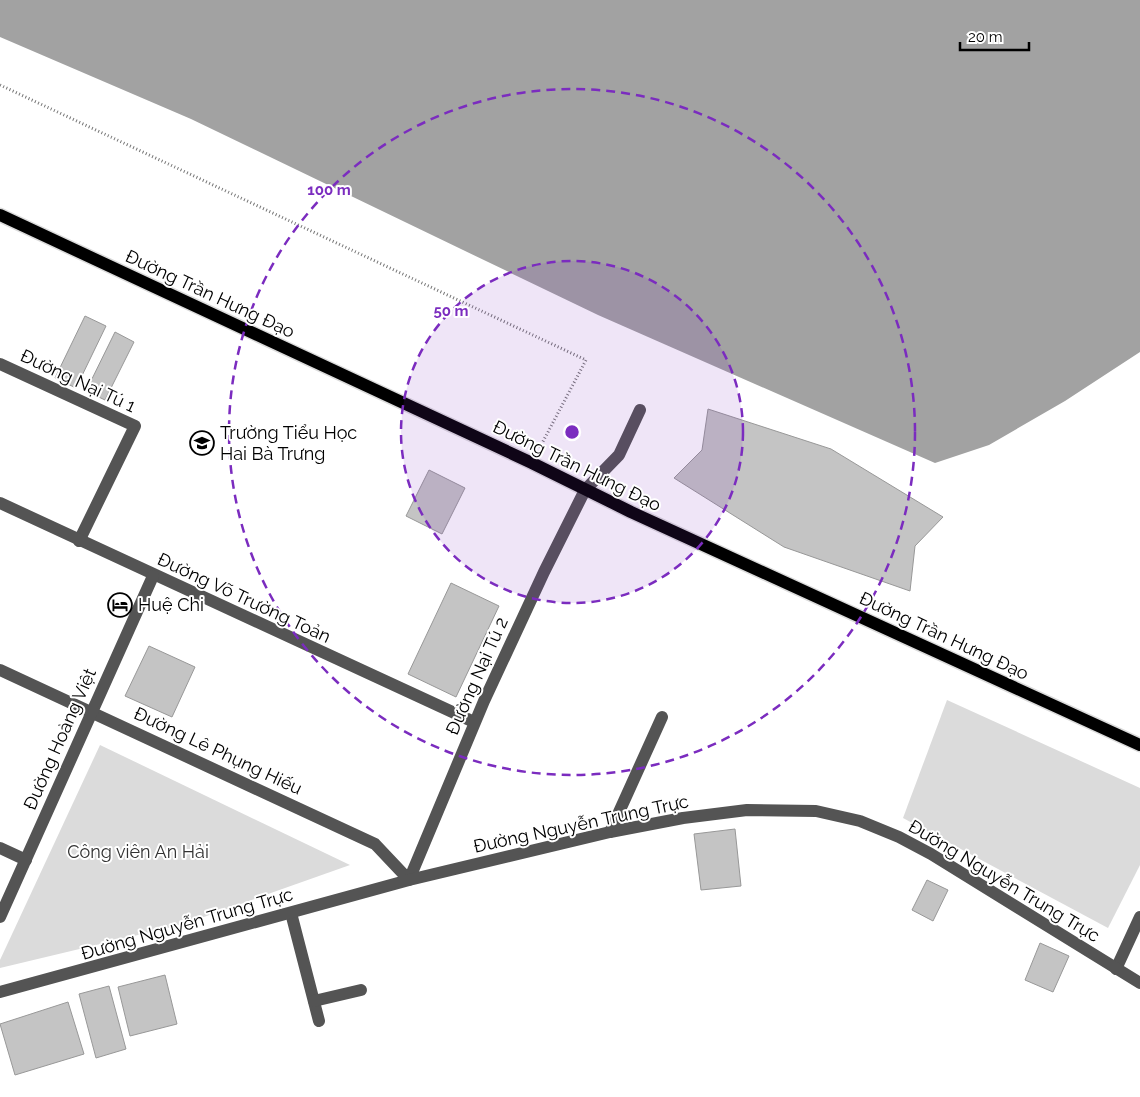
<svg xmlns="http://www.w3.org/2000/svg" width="1140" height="1097" viewBox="0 0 1140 1097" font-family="Raleway,sans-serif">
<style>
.green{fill:#dbdbdb}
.water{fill:#a2a2a2}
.building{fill:#c4c4c4;stroke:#989898}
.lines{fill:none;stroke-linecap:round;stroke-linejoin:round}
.major-casing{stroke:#dbdbdb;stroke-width:15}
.path{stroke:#767676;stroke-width:3;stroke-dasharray:1 2.5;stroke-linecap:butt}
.minor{stroke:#545454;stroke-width:12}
.major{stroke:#000;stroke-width:12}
.ring{fill:none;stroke:#7b2cbf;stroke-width:2.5;stroke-dasharray:9 6}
.labels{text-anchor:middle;stroke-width:4;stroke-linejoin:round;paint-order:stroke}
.street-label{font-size:18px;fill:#000;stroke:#fff}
.poi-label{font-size:18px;fill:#000;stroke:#fff;text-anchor:start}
.park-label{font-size:18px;fill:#323232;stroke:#fff}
.centre{fill:#7b2cbf;stroke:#fff;stroke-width:2.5}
.ring-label{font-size:15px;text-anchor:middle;font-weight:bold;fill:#7b2cbf;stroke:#fff;stroke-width:4;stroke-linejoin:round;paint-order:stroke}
</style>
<rect width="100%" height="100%" fill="#fff"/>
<g class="green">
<path d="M947,700L1140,788V865L1108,928L903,818Z"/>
<path d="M100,745L350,865L184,924L0,968V960Z"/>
</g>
<path class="water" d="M0,0H1140V352L1065,401L989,445L935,463L598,315L191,119L0,37Z"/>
<g class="building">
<path d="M85,316L106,326L76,388L55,378Z"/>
<path d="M115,332L134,342L105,400L86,391Z"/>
<path d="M708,409L831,449L943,517L915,546L910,591L784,547L674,478L702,450Z"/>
<path d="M429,470L465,488L442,534L406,516Z"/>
<path d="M451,583L499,606L456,697L408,674Z"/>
<path d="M149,646L195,667L172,717L125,696Z"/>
<path d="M735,829L741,886L701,890L694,834Z"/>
<path d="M927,880L948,890L933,921L912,910Z"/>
<path d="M1040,943L1069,956L1053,992L1025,980Z"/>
<path d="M165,975L177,1024L130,1036L118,987Z"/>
<path d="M109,986L126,1049L96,1058L79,994Z"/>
<path d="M68,1002L84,1054L15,1075L0,1024Z"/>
</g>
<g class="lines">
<g class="major-casing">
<path id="major" d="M0,215L532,463L631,512L1140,745"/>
</g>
<path class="path" d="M0,85L586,360L539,449"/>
<g class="minor">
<path d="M0,364L135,426L79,541"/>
<path d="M0,503L474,722"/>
<path d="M0,670L375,844L409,880L484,701L544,572L585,490L619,455L640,410"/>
<path d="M610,832L662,717"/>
<path d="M0,848L26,860"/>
<path d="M291,913L319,1021"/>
<path d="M0,917L153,576"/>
<path d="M1116,969L1140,917"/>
<path d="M0,992L409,880L610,832L683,818L747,810L816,811L860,821L899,837L931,854L1140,983"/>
<path d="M314,1001L361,990"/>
</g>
<use href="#major" class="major"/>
</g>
<circle cx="572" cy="432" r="171" fill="#7b2cbf" fill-opacity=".12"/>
<g class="ring">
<circle cx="572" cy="432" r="171"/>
<circle cx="572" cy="432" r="343"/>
</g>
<defs>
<g id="school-ring" transform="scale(1.25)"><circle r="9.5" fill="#fff" stroke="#000" stroke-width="1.5"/><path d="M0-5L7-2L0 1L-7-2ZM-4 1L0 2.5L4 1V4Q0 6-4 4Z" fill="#000"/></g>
<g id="hotel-ring" transform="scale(1.25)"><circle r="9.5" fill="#fff" stroke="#000" stroke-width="1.5"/><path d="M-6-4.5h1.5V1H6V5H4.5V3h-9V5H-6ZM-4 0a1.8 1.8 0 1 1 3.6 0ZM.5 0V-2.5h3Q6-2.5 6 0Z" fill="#000"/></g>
</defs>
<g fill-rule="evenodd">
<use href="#school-ring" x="202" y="443"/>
<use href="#hotel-ring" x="120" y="605"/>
</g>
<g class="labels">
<g class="street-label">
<text transform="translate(210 294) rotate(25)" y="6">Đường Trần Hưng Đạo</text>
<text transform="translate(78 381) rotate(25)" y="6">Đường Nại Tú 1</text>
<text transform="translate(577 466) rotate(26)" y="6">Đường Trần Hưng Đạo</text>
<text transform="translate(244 598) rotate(25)" y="6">Đường Võ Trường Toản</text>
<text transform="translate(944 636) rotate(25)" y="6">Đường Trần Hưng Đạo</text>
<text transform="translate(477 676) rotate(-66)" y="6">Đường Nại Tú 2</text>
<text transform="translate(60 739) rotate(-66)" y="6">Đường Hoàng Việt</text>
<text transform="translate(218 751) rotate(25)" y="6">Đường Lê Phụng Hiếu</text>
<text transform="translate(581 824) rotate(-12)" y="6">Đường Nguyễn Trung Trực</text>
<text transform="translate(1004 881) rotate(31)" y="6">Đường Nguyễn Trung Trực</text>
<text transform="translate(187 924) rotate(-16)" y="6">Đường Nguyễn Trung Trực</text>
</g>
<g class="poi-label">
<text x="220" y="439">Trường Tiểu Học<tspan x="220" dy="21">Hai Bà Trưng</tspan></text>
<text x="138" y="611">Huệ Chi</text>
</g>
<g class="park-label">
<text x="138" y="858">Công viên An Hải</text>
</g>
</g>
<circle cx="572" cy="432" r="8" class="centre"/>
<g class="ring-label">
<text x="329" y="195">100 m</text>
<text x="451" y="316">50 m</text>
</g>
<path d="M960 42v8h69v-8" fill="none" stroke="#000000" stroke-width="2.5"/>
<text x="968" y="42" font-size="15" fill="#000000" stroke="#ffffff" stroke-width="4" paint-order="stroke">20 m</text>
</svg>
